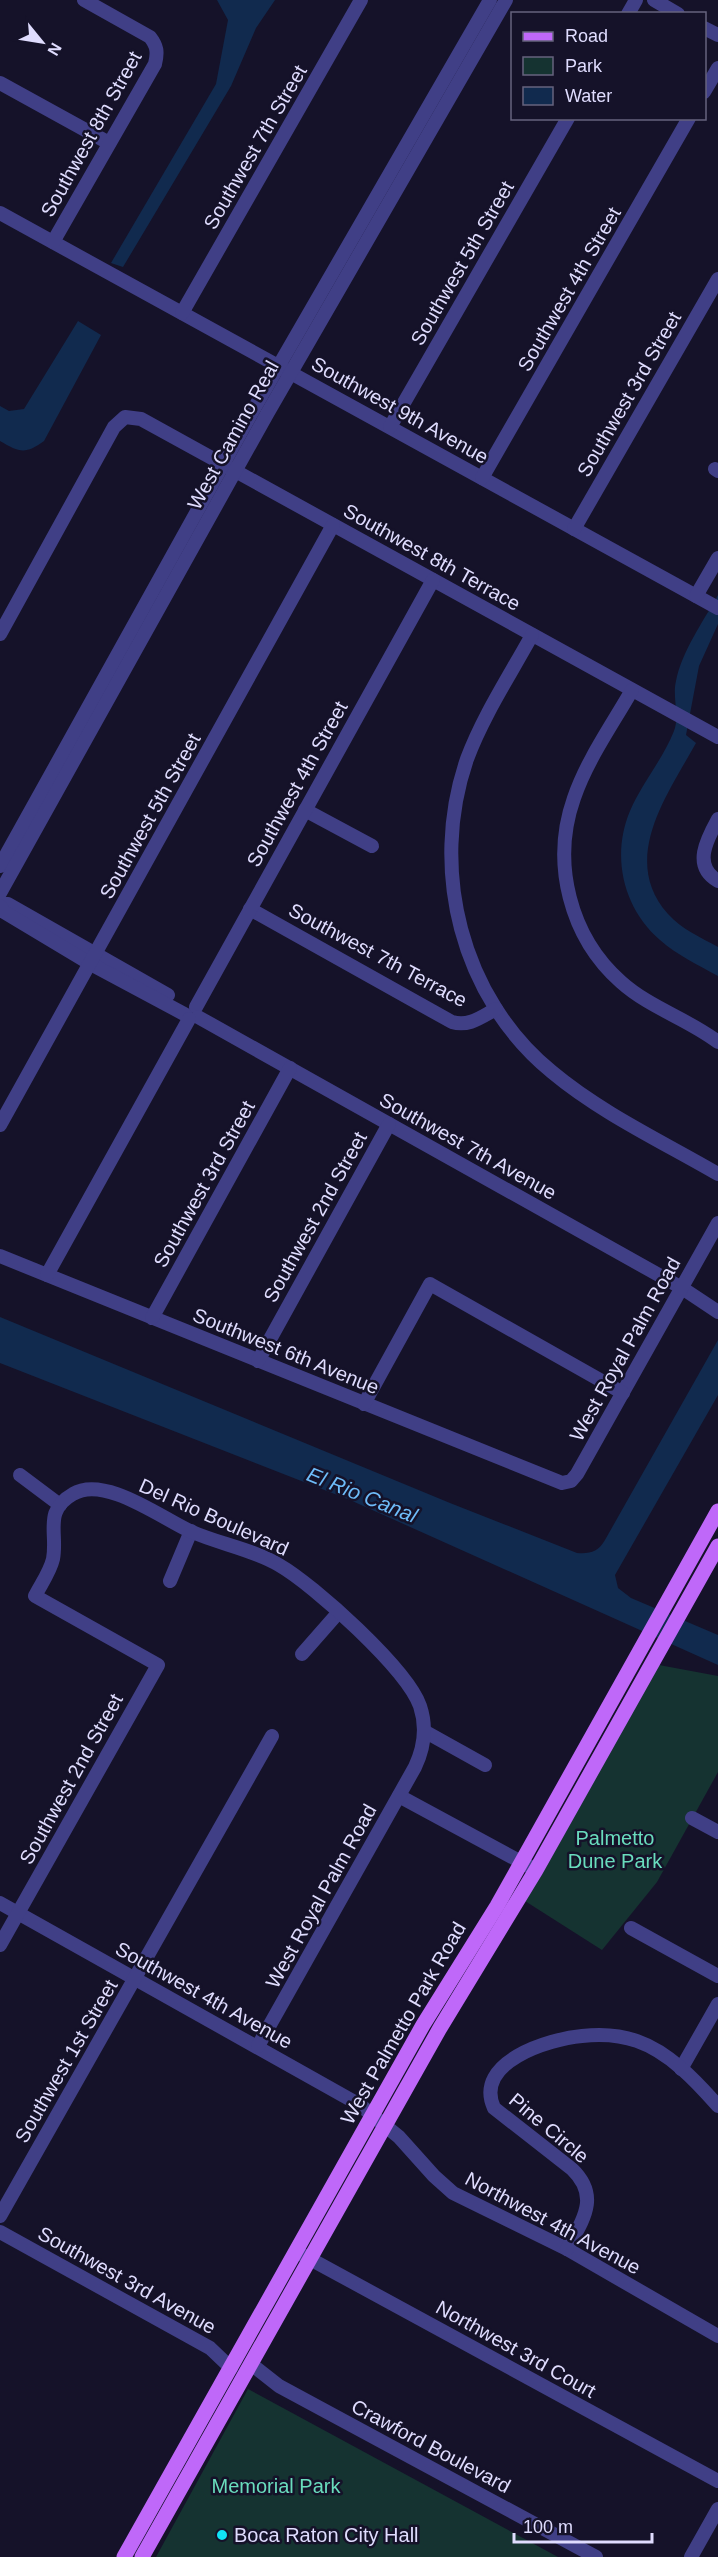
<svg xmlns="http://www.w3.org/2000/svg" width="718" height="2557" viewBox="0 0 718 2557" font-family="Helvetica,sans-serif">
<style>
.green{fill:#153331}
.water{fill:#112a4e}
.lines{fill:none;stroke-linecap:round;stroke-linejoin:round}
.minor{stroke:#403f86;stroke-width:14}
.major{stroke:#bf68f9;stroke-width:15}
.poi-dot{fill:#10e3f5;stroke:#151229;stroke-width:2}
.labels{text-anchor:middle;stroke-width:5;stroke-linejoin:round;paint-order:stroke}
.street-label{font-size:20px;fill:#dfdcfe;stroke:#151229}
.park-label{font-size:20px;fill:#69dcbd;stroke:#151229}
.poi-label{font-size:20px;fill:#dfdcfe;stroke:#151229;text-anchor:start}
.water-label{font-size:21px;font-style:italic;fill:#6ebcf9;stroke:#151229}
</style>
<rect width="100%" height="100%" fill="#151229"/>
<g class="green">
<path d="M659,1665L718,1676V1772L657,1882L602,1950L525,1901Z"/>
<path d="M248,2389L558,2557H156Z"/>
</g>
<g class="water">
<path d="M217,0H275L256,28L231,86L123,267L111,263L216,84L228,20Z"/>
<path d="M78,321L101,335L44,441C25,455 19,452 0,441V406L9,411L24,409Z"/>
<path d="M718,595V624L699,666L686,735L696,743C668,794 619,859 668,914C681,929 702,938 718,947V976C698,965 677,955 660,940C623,908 611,856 630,811C642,783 663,759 674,731C680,715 672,697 676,681C682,651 703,622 718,595Z"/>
<path d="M0,1317L450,1503L577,1553C590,1554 598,1552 605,1540L718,1340V1395L615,1575L618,1588L631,1598L718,1635V1665L350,1500L0,1363Z"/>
</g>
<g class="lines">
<g class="minor">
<path d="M654,0L678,14"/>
<path d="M628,14L636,0"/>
<path d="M704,28L718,35"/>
<path d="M0,83L109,143"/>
<path d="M704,92L718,68"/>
<path d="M0,213L718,608"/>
<path d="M53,242L155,64C158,52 157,46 150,37L84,0"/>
<path d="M182,313L361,0"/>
<path d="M390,427L568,118"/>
<path d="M715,469L718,471"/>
<path d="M482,478L689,118"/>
<path d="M574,529L718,279"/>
<path d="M696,596L718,558"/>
<path d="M0,634L114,427L125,417L141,419L718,737"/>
<path d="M532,635C510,675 483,716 467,759C429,869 461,998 552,1072C601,1113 663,1142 718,1174"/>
<path d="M632,690C612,725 587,760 574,798C551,863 570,937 621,982C650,1008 688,1019 718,1042"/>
<path d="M305,810L372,846"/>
<path d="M718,819C707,839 692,866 718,881"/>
<path d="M0,866L255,407L490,0"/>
<path d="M0,893L267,414L506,0"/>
<path d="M0,904H8L168,995"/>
<path d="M0,906L4,912L89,963L186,1015"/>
<path d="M250,909L452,1022C469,1027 481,1017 496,1009"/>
<path d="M196,1007L433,580"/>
<path d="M198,1017L682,1288L718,1312"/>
<path d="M0,1125L333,525"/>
<path d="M0,1256L562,1483L571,1481L577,1474L718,1223"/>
<path d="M47,1275L189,1019"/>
<path d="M152,1318L290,1068"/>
<path d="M258,1361L389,1124"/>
<path d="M364,1404L430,1284L623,1393"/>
<path d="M20,1475L60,1505"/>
<path d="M170,1581L191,1531"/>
<path d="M302,1654L338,1613"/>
<path d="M424,1731L485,1765"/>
<path d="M399,1796L536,1870"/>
<path d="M692,1818L718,1832"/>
<path d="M0,1903L360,2105L399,2137L434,2176L453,2193L567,2249L718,2336"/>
<path d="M631,1928L718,1976"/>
<path d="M0,1945L158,1665L35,1596C41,1584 50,1572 53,1559C58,1533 43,1511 73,1494C104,1475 160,1517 190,1531C219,1544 252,1549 279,1565C314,1585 407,1669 420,1706C427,1727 424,1748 415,1767L258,2046"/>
<path d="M681,2069L718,2004"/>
<path d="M0,2216L272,1736"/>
<path d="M0,2232L210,2348L231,2368"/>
<path d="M567,2249C582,2221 601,2197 572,2169L494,2108C473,2062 549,2039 582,2036C600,2034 620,2035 637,2041C669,2052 696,2081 718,2106"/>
<path d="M301,2254L718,2481"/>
<path d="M251,2364L279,2386L596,2557"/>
<path d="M691,2557L718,2509"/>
</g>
<g class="major">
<path d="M124,2557L423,2025L497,1906L718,1511"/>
<path d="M142,2557L440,2028L536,1870L718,1546"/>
</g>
</g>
<circle class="poi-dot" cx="222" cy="2535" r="6"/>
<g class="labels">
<g class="street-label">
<text transform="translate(91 134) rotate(-61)" y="7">Southwest 8th Street</text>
<text transform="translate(255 147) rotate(-60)" y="7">Southwest 7th Street</text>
<text transform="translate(462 263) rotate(-60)" y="7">Southwest 5th Street</text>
<text transform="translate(569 289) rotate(-60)" y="7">Southwest 4th Street</text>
<text transform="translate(629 394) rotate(-60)" y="7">Southwest 3rd Street</text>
<text transform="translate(400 410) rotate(29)" y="7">Southwest 9th Avenue</text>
<text transform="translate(233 435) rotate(-61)" y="7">West Camino Real</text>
<text transform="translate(432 557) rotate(29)" y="7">Southwest 8th Terrace</text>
<text transform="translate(297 784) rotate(-61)" y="7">Southwest 4th Street</text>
<text transform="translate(150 816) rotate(-61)" y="7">Southwest 5th Street</text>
<text transform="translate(378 955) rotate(28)" y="7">Southwest 7th Terrace</text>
<text transform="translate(468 1146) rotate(29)" y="7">Southwest 7th Avenue</text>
<text transform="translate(204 1184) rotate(-61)" y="7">Southwest 3rd Street</text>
<text transform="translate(315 1217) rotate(-61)" y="7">Southwest 2nd Street</text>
<text transform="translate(625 1349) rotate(-61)" y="7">West Royal Palm Road</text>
<text transform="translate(286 1351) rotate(22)" y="7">Southwest 6th Avenue</text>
<text transform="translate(214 1517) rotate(24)" y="7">Del Rio Boulevard</text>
<text transform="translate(71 1779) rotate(-61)" y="7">Southwest 2nd Street</text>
<text transform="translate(321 1896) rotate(-61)" y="7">West Royal Palm Road</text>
<text transform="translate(204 1995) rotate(29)" y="7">Southwest 4th Avenue</text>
<text transform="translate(403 2023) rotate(-60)" y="7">West Palmetto Park Road</text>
<text transform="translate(66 2061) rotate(-60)" y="7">Southwest 1st Street</text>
<text transform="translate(549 2128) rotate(40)" y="7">Pine Circle</text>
<text transform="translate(553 2223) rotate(28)" y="7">Northwest 4th Avenue</text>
<text transform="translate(127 2280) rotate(29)" y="7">Southwest 3rd Avenue</text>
<text transform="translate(516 2349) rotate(29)" y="7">Northwest 3rd Court</text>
<text transform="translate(431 2446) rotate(28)" y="7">Crawford Boulevard</text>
</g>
<g class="park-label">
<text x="615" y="1845">Palmetto<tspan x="615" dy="23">Dune Park</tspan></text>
<text x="276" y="2493">Memorial Park</text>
</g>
<g class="poi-label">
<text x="234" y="2542">Boca Raton City Hall</text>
</g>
<g class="water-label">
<text transform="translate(362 1495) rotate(22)" y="7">El Rio Canal</text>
</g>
</g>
<rect x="511" y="12" width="195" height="108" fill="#151229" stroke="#66637e" stroke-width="1.5"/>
<rect x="523" y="32" width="30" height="9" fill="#bf68f9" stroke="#66637e" stroke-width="1.5"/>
<text x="565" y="42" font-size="18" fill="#dfdcfe">Road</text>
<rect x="523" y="57" width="30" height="18" fill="#153331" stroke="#66637e" stroke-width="1.5"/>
<text x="565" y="72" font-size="18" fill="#dfdcfe">Park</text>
<rect x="523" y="87" width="30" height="18" fill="#112a4e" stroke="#66637e" stroke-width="1.5"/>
<text x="565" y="102" font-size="18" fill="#dfdcfe">Water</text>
<g transform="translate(42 42) rotate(120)" stroke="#151229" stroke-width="4.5" paint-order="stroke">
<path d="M0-4.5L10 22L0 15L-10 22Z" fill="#dfdcfe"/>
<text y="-9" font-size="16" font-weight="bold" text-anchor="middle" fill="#dfdcfe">N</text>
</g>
<path d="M514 2533v9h138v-9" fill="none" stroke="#dfdcfe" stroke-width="3"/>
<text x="523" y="2533" font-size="18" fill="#dfdcfe" stroke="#151229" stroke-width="4.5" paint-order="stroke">100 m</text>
</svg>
